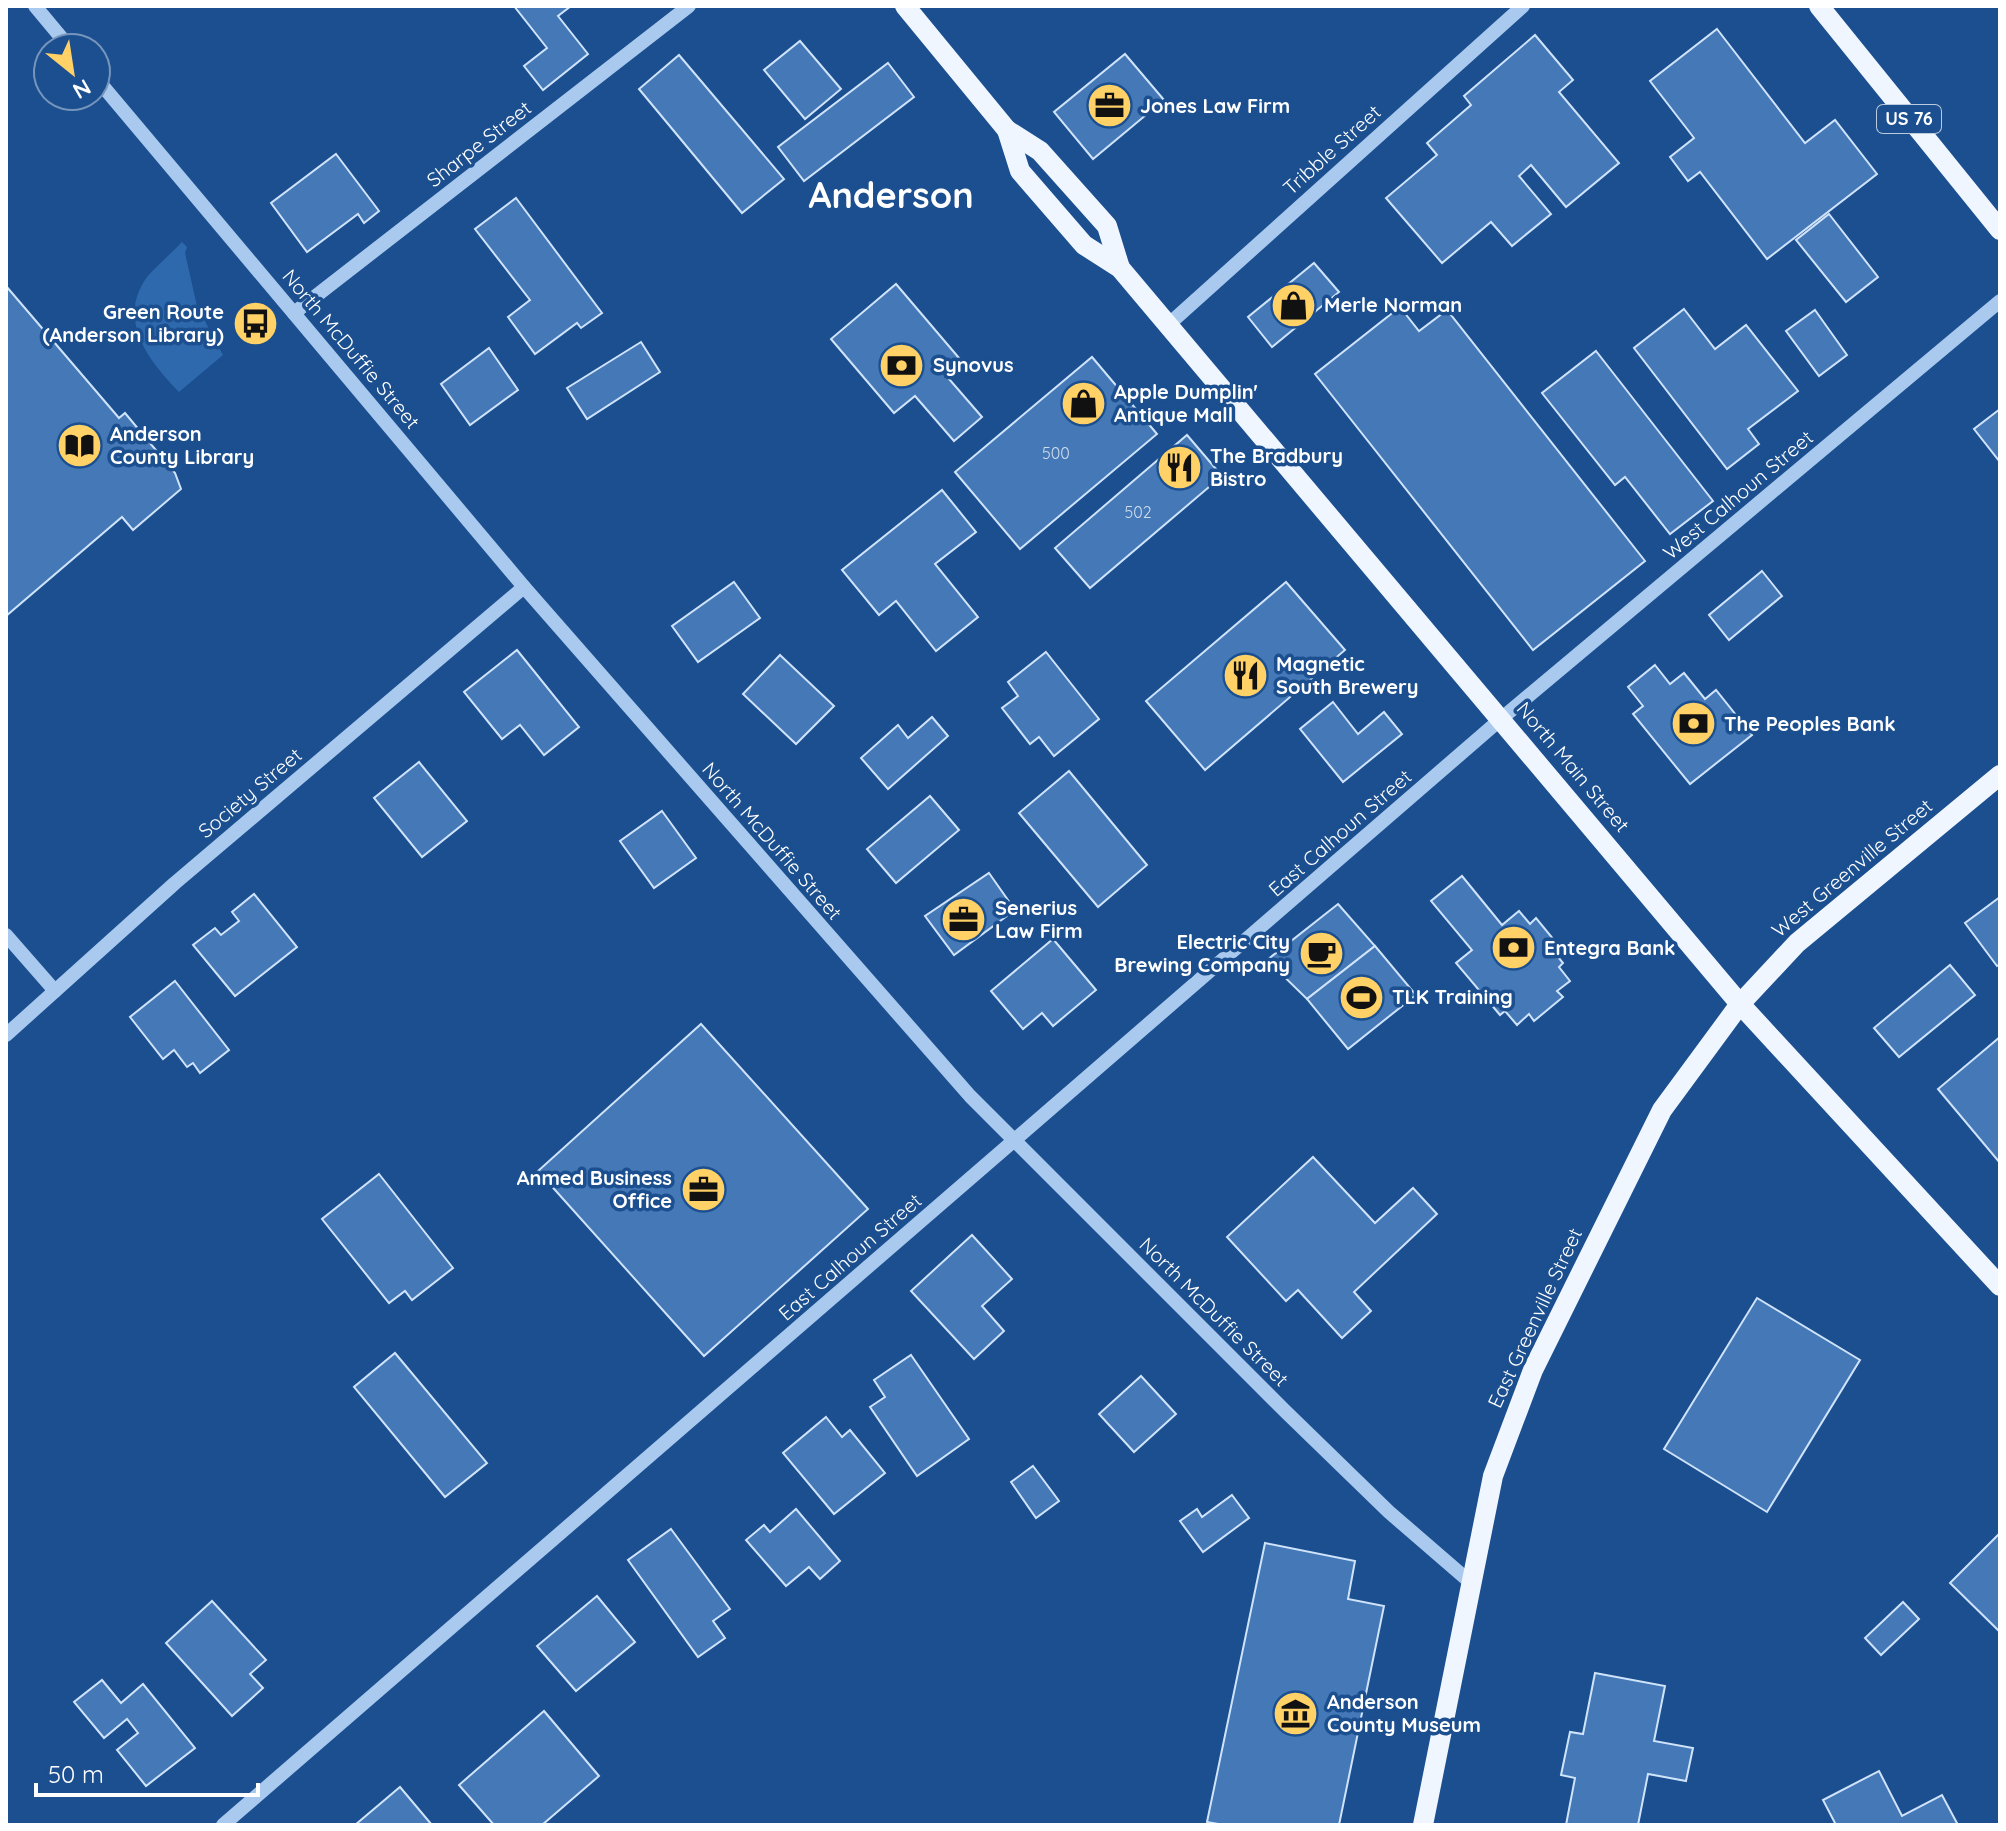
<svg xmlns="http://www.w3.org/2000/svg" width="2006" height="1831" viewBox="0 0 2006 1831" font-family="Quicksand,sans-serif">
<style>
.green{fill:#2e69ad}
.building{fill:#4478b7;stroke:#cfe3fa;stroke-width:2}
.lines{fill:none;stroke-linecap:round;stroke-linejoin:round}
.minor{stroke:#a9c9ee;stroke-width:14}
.major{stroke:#f0f6ff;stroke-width:20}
.labels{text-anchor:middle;stroke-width:7;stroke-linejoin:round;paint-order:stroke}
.number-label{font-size:16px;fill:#d0dded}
.shield{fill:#1b4f8f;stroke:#bbcadd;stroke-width:2}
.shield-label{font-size:18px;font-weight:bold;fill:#fff}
.poi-label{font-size:20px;font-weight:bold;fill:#fff;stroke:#1b4f8f;text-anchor:start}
.street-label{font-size:20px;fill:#fff;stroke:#1b4f8f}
.town-label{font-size:36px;font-weight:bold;fill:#fff;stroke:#1b4f8f}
</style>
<rect width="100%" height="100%" fill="#1b4f8f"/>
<path class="green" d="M 182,242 L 187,247 L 185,253 L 197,306 L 223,355 L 179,392 C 149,361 116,320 147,277 C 157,265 171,254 182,242 Z"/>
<g class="building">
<path d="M 514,6 L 571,6 L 558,16 L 588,54 L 543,90 L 524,66 L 547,48 Z"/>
<path d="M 1717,29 L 1805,143 L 1835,120 L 1877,174 L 1767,259 L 1700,172 L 1688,181 L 1670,157 L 1694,138 L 1650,81 Z"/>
<path d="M 1535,35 L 1573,80 L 1559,92 L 1619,163 L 1566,207 L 1531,165 L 1519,176 L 1551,214 L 1512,246 L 1491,222 L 1442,263 L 1386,198 L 1437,155 L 1427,143 L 1471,105 L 1464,96 Z"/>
<path d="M 800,41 L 841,89 L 805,119 L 764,70 Z"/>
<path d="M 1125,54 L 1164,100 L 1093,159 L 1054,112 Z"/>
<path d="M 679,55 L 784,179 L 742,213 L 639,89 Z"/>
<path d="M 888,63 L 914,97 L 804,181 L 778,147 Z"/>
<path d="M 336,154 L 379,211 L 364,223 L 358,214 L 307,252 L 271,203 Z"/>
<path d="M 516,198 L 602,313 L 581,328 L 577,323 L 535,354 L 508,317 L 530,300 L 475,229 Z"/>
<path d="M 1829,214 L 1878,277 L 1846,302 L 1796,240 Z"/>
<path d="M 1314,263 L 1339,292 L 1272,347 L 1248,317 Z"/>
<path d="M 896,284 L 959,358 L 943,372 L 982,417 L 954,441 L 915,396 L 894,413 L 831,339 Z"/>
<path d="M 6,286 L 119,418 L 125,413 L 175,473 L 181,489 L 133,530 L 122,517 L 6,616 Z"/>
<path d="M 1400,307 L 1419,331 L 1447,310 L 1645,561 L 1533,650 L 1315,374 Z"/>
<path d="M 1684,309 L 1715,349 L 1746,325 L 1798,391 L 1748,429 L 1759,444 L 1727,469 L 1634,348 Z"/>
<path d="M 1815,310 L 1847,355 L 1819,376 L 1786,331 Z"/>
<path d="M 641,342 L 660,372 L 587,419 L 567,388 Z"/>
<path d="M 489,348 L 518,390 L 470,425 L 441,384 Z"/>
<path d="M 1596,351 L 1713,501 L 1670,534 L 1625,477 L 1615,485 L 1542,393 Z"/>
<path d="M 1092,357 L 1157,434 L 1020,549 L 955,472 Z"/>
<path d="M 2000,409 L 2000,462 L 1974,429 Z"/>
<path d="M 1187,435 L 1222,476 L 1090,588 L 1055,548 Z"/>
<path d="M 942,490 L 976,532 L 935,564 L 978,617 L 936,651 L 896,601 L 879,615 L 842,570 Z"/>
<path d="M 1762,571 L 1782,596 L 1729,640 L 1709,615 Z"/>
<path d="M 734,582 L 760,618 L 698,662 L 672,626 Z"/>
<path d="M 1286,582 L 1345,650 L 1205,770 L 1146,701 Z"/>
<path d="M 517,650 L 579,727 L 544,755 L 520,725 L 502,739 L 464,692 Z"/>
<path d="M 1046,652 L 1099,719 L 1054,756 L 1039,737 L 1030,744 L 1002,708 L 1018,696 L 1008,682 Z"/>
<path d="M 780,655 L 834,706 L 796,744 L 743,694 Z"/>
<path d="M 1655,665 L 1670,684 L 1684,673 L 1705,699 L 1716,690 L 1752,735 L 1690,784 L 1633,714 L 1643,706 L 1628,687 Z"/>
<path d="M 1333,702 L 1358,734 L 1384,712 L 1402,734 L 1343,782 L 1300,729 Z"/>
<path d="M 932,717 L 948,736 L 888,789 L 861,758 L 898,725 L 908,738 Z"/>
<path d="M 419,762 L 467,821 L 422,857 L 374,798 Z"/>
<path d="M 1069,771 L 1147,865 L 1098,907 L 1019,813 Z"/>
<path d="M 930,796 L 959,830 L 896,883 L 867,849 Z"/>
<path d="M 662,811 L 696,858 L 654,888 L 620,841 Z"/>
<path d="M 989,873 L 1015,910 L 954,955 L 925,916 Z"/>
<path d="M 1462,876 L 1502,925 L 1519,911 L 1530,924 L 1536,918 L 1559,946 L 1553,951 L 1563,963 L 1559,967 L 1570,981 L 1557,991 L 1563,997 L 1534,1021 L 1529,1014 L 1517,1025 L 1505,1011 L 1500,1015 L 1456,963 L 1472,950 L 1431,901 Z"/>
<path d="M 254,894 L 297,947 L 235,996 L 193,945 L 215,928 L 221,935 L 239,921 L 232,912 Z"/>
<path d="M 2000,897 L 2000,964 L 1997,966 L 1965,923 Z"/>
<path d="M 1338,904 L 1375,946 L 1307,999 L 1267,960 Z"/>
<path d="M 1053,939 L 1096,990 L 1053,1026 L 1042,1013 L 1023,1029 L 991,991 Z"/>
<path d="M 1375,946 L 1416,995 L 1348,1049 L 1307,999 Z"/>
<path d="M 1950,965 L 1975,995 L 1899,1057 L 1874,1028 Z"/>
<path d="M 175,981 L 229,1050 L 200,1073 L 193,1063 L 187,1067 L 174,1050 L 163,1059 L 130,1017 Z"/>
<path d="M 701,1024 L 868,1209 L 704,1356 L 538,1171 Z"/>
<path d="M 2000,1037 L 2000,1163 L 1938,1089 Z"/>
<path d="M 1313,1157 L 1375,1223 L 1413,1188 L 1437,1214 L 1354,1292 L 1371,1311 L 1342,1338 L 1298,1290 L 1286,1301 L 1227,1237 Z"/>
<path d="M 379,1174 L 453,1268 L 412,1300 L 405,1291 L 389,1303 L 322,1219 Z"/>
<path d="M 972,1235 L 1012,1279 L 982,1306 L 1004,1331 L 974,1359 L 911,1291 Z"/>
<path d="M 1757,1298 L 1860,1360 L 1767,1512 L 1664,1449 Z"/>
<path d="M 395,1353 L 487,1463 L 445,1497 L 354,1387 Z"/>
<path d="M 911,1355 L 969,1439 L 917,1476 L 870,1407 L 885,1397 L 874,1380 Z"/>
<path d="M 1141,1376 L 1176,1414 L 1134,1452 L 1099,1414 Z"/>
<path d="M 826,1417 L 842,1437 L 850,1430 L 885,1473 L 834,1514 L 783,1453 Z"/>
<path d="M 1033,1466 L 1059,1501 L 1036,1518 L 1011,1482 Z"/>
<path d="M 1232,1495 L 1249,1518 L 1203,1552 L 1180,1521 L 1197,1509 L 1202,1517 Z"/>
<path d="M 796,1509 L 840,1561 L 820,1579 L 809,1567 L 786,1586 L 746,1540 L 764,1525 L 770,1532 Z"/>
<path d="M 671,1529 L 730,1609 L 713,1621 L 725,1638 L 698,1657 L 628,1560 Z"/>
<path d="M 2000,1533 L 2000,1632 L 1950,1583 Z"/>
<path d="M 1265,1543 L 1355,1561 L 1348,1599 L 1384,1606 L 1339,1825 L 1224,1825 L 1207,1822 Z"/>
<path d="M 597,1596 L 635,1642 L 576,1691 L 537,1646 Z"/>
<path d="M 212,1601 L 266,1660 L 250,1674 L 263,1688 L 232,1716 L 166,1643 Z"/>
<path d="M 1903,1602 L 1919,1619 L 1881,1655 L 1865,1638 Z"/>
<path d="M 1595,1673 L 1665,1686 L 1654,1741 L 1693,1748 L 1686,1781 L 1648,1774 L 1638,1825 L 1566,1825 L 1575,1778 L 1561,1775 L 1570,1732 L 1583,1734 Z"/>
<path d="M 102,1680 L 121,1703 L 143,1684 L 195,1748 L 146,1786 L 117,1750 L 138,1733 L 127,1719 L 104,1738 L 74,1702 Z"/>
<path d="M 544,1711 L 599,1776 L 542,1825 L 494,1825 L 459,1785 Z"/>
<path d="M 1879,1771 L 1902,1816 L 1942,1795 L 1958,1825 L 1836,1825 L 1823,1800 Z"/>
<path d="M 400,1787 L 432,1825 L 355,1825 Z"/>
</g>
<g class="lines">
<g class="minor">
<path d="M 35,6 L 70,48"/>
<path d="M 96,78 L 524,587 L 970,1096 L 1285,1411 L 1389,1512 L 1470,1582"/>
<path d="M 294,313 L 689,6"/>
<path d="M 1168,325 L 1523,6"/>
<path d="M 6,935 L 55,991"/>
<path d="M 6,1035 L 175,883 L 524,587"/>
<path d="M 223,1825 L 1502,718 L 2000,301"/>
</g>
<g class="major">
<path d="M 905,6 L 1007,130 L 1040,151 L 1107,226 L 1120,268"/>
<path d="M 1819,6 L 2000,230"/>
<path d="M 1007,130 L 1020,171 L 1084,245 L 1120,268 L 1740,1004 L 2000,1286"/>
<path d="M 1423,1825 L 1493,1476 L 1533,1370 L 1662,1110 L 1740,1004 L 1797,943 L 2000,775"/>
</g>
</g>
<defs>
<symbol id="office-disc" viewBox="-11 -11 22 22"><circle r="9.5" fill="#ffd166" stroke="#1b4f8f"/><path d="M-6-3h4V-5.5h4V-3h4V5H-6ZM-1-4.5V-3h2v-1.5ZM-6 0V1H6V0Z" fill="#111"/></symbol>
<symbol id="shop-disc" viewBox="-11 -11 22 22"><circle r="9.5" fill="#ffd166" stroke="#1b4f8f"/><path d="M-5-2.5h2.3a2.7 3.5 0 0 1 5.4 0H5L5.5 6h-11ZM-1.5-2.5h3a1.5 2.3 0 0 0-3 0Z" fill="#111"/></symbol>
<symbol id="bus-disc" viewBox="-11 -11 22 22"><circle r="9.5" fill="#ffd166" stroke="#1b4f8f"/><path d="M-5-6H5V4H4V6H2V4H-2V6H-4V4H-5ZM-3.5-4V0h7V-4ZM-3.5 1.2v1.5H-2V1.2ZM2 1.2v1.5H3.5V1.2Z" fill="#111"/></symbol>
<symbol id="bank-disc" viewBox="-11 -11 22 22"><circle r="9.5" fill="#ffd166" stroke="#1b4f8f"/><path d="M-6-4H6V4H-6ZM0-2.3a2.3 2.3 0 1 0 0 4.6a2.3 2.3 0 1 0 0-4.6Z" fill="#111"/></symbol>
<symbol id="library-disc" viewBox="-11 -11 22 22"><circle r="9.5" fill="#ffd166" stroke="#1b4f8f"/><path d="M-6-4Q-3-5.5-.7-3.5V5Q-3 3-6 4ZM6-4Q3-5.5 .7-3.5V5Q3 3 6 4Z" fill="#111"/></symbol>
<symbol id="restaurant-disc" viewBox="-11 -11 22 22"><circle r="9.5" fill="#ffd166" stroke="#1b4f8f"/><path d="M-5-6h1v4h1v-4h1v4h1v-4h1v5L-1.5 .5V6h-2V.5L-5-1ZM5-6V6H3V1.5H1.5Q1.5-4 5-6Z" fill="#111"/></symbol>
<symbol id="cafe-disc" viewBox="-11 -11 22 22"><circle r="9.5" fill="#ffd166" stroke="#1b4f8f"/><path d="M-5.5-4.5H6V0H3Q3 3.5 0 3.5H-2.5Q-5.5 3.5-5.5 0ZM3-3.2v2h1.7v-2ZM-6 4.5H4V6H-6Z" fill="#111"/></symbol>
<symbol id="stadium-disc" viewBox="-11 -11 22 22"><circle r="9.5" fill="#ffd166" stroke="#1b4f8f"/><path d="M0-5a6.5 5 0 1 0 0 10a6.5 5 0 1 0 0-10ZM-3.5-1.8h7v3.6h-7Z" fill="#111"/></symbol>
<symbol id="museum-disc" viewBox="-11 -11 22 22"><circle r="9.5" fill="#ffd166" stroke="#1b4f8f"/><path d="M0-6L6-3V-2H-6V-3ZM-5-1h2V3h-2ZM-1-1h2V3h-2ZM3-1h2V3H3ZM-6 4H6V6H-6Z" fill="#111"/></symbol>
</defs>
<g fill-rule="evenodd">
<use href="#office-disc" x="1084" y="80" width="51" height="51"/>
<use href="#shop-disc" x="1268" y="280" width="51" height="51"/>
<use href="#bus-disc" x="230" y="298" width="51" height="51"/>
<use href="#bank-disc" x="876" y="340" width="51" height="51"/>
<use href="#shop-disc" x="1058" y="378" width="51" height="51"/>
<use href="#library-disc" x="54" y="420" width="51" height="51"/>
<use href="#restaurant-disc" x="1154" y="442" width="51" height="51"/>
<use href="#restaurant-disc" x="1220" y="650" width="51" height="51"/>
<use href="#bank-disc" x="1668" y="698" width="51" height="51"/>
<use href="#office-disc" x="938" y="894" width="51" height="51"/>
<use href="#bank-disc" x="1488" y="922" width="51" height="51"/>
<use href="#cafe-disc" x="1296" y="928" width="51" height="51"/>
<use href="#stadium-disc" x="1336" y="972" width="51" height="51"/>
<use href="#office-disc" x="678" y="1164" width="51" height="51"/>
<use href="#museum-disc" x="1270" y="1688" width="51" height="51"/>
</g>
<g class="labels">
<g class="number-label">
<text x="1056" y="459">500</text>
<text x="1138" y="518">502</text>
</g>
<rect class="shield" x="1877" y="105" width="64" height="28" rx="6"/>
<g class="shield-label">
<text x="1909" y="125">US 76</text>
</g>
<g class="poi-label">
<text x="1140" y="113">Jones Law Firm</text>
<text x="1324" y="312">Merle Norman</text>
<text x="224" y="319" text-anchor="end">Green Route<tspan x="224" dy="23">(Anderson Library)</tspan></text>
<text x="933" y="372">Synovus</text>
<text x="1114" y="399">Apple Dumplin'<tspan x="1114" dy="23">Antique Mall</tspan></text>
<text x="110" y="441">Anderson<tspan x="110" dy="23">County Library</tspan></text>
<text x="1210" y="463">The Bradbury<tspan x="1210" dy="23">Bistro</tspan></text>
<text x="1276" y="671">Magnetic<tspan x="1276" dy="23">South Brewery</tspan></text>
<text x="1724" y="731">The Peoples Bank</text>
<text x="995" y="915">Senerius<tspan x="995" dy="23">Law Firm</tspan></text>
<text x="1290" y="949" text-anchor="end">Electric City<tspan x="1290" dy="23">Brewing Company</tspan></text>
<text x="1544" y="955">Entegra Bank</text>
<text x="1392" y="1004">TLK Training</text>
<text x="672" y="1185" text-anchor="end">Anmed Business<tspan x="672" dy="23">Office</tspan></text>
<text x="1327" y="1709">Anderson<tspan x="1327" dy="23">County Museum</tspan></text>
</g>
<g class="street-label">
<text transform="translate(479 144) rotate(-38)" y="7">Sharpe Street</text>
<text transform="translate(1332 150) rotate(-42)" y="7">Tribble Street</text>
<text transform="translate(351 349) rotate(50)" y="7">North McDuffie Street</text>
<text transform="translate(1738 495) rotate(-40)" y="7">West Calhoun Street</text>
<text transform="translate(1573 767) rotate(50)" y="7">North Main Street</text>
<text transform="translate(250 793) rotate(-40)" y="7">Society Street</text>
<text transform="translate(1340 833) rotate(-41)" y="7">East Calhoun Street</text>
<text transform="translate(772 841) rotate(49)" y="7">North McDuffie Street</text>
<text transform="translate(1852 868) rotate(-40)" y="7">West Greenville Street</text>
<text transform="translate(850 1257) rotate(-41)" y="7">East Calhoun Street</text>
<text transform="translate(1214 1312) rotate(45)" y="7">North McDuffie Street</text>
<text transform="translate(1535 1318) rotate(-65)" y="7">East Greenville Street</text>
</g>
<g class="town-label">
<text x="891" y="208">Anderson</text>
</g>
</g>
<rect width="2006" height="1831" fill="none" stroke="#ffffff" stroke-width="16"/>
<g transform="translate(72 72) rotate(150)"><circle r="38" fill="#1b4f8f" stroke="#7695bc" stroke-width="2"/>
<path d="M0-6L14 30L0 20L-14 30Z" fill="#ffd166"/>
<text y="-12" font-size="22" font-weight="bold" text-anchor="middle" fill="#ffffff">N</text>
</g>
<path d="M36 1783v12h222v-12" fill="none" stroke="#ffffff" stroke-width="4"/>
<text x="48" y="1783" font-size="24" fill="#ffffff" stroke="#1b4f8f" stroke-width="6" paint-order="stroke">50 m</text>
</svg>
